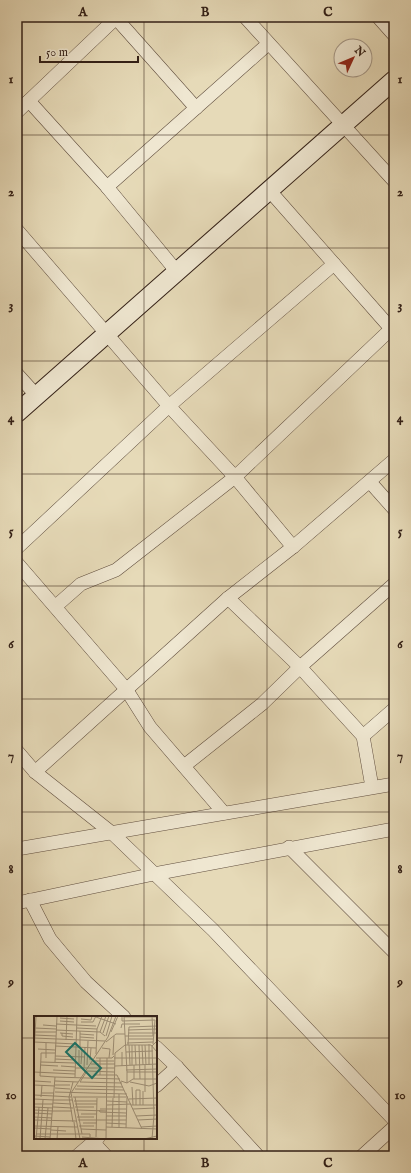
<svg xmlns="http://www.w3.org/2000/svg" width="411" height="1173" viewBox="0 0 411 1173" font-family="'IM FELL English',serif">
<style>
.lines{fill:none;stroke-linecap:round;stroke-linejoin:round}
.street-casing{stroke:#604e3f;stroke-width:14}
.secondary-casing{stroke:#332017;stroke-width:20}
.street{stroke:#efe7d1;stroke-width:13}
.secondary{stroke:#efe7d1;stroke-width:18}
.grid{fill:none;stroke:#332017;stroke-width:1;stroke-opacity:0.55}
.inset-road{fill:none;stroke:#9e9078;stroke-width:1}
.view{fill:#0f766e;fill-opacity:0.15;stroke:#0f766e;stroke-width:2}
.inset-edge{fill:none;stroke:#332017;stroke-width:2}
.neatline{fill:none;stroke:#332017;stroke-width:1.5}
.grid-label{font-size:13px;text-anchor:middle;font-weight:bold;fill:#332017}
</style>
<rect width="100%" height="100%" fill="#e6dab8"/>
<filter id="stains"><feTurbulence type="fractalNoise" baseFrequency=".005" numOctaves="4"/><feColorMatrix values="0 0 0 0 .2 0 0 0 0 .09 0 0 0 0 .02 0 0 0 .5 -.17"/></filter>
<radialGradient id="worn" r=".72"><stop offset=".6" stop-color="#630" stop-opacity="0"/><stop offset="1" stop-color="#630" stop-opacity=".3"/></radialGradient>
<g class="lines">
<defs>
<g id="street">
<path d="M 115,17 L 196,108"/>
<path d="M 245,17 L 394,181"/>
<path d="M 378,17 L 394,35"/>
<path d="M 29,101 L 107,187 L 178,273"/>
<path d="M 17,112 L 116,18"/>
<path d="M 107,187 L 268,44"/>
<path d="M 269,190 L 394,332"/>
<path d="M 17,230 L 169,406 L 235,477 L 293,547"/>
<path d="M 17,374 L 36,395"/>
<path d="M 370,482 L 394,509"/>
<path d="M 17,548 L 169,406 L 334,264"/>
<path d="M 17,563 L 126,689 L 150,727 L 224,813"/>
<path d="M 228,598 L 300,667 L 363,736 L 372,787"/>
<path d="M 56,606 L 81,584 L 116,570 L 235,477 L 391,329"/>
<path d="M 363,736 L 394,709"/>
<path d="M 17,751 L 35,772 L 112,833 L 213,930 L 394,1120"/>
<path d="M 184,766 L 262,704 L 300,667 L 394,584"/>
<path d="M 35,772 L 228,598 L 293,547 L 394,460"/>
<path d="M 289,847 L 394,952"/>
<path d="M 17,849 L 394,784"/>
<path d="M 30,900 L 50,939 L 86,982 L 124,1017"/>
<path d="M 17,903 L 154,874 L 394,829"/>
<path d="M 156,1047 L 177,1067 L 258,1156"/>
<path d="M 156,1086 L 177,1067"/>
<path d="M 93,1142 L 106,1156"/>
<path d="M 77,1156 L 98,1138"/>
<path d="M 362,1156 L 394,1127"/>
</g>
<path id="secondary" d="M 17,413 L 394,80"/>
</defs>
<use href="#street" class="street-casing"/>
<use href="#secondary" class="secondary-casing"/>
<use href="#street" class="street"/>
<use href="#secondary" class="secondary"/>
</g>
<path class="grid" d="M 144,17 L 144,1017M 267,17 L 267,1156M 17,135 L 394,135M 17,248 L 394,248M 17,361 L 394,361M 17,474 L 394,474M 17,586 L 394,586M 17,699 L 394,699M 17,812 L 394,812M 17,925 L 394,925M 17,1038 L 35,1038M 156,1038 L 394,1038M 144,1138 L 144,1156"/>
<g transform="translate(34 1016)">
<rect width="123" height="123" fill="#e6dab8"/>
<path class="inset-road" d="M 59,0 L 82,8M 90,0 L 93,56M 88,1 L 88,5 L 121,4 L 119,28M 90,1 L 123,1M 26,2 L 40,3M 47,3 L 57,4 L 58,0M 26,5 L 40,6M 47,6 L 59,6 L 62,0M 22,8 L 62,10M 9,9 L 22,10M 1,12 L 22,13M 43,12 L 63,13M 87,12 L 88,8 L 106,8M 22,14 L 66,16 L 71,20M 94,14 L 123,13M 0,16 L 22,16M 66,16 L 72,0M 77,16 L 84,0M 26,17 L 39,18M 28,17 L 28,20 L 39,21M 69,17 L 75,0M 94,17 L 123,17M 46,18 L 60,19M 0,19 L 22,20M 72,20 L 78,0M 91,20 L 119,20 L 118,0M 46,21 L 60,22M 0,22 L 71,25M 94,23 L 119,23M 32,24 L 33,0M 0,26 L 42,28M 72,26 L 82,18 L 91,18M 93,27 L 119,26M 115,28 L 115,49M 94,29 L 95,11 L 123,10M 95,29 L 96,49M 98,29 L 98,49M 101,29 L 102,49M 105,29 L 106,63M 108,29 L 109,49M 111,29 L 112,49M 21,30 L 62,32M 46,31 L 46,15M 68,32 L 76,33 L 75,42M 4,33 L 21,34M 88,36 L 88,50M 92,36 L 119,35M 0,37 L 2,0M 62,38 L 63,13 L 68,0M 79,39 L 80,20M 21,40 L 51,41M 12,42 L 12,27M 62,42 L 78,42 L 80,40M 80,42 L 123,42M 21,43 L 42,44M 56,44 L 57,32M 59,45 L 80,45M 7,46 L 41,47M 21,46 L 23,0M 45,48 L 45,34M 47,48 L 48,34M 57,48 L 81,48M 6,49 L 24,50M 53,49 L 54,25M 100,49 L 100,63M 111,49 L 111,76M 27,50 L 41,51M 81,50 L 123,48M 41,52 L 81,52M 50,52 L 51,31M 19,54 L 41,55M 92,54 L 123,53M 53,55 L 80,56M 0,56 L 41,58M 60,59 L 83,59 L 108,113M 66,59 L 66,42M 21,61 L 86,63M 41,61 L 43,0M 1,65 L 17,66M 21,65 L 44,66M 87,65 L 93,67 L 99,63 L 123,63M 39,66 L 35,81 L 39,106M 46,66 L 53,55M 46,66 L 88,67M 96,66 L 115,70 L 123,67M 93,67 L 93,56 L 123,56M 0,69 L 21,70M 21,69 L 36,69M 43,70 L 89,71M 98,71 L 99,89M 21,72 L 36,73M 41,73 L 90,74M 106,74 L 106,89M 109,75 L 109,89M 21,76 L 93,78M 7,77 L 20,77M 0,79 L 20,80M 20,80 L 37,81M 7,81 L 8,69M 39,81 L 94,81M 41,81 L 48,118M 80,82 L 81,37 L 91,29 L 117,29 L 123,36M 0,83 L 20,84M 95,83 L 123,82M 20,84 L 38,84M 40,85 L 63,85M 73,85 L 93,86M 19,87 L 37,88M 0,88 L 19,88M 41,88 L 63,88M 73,89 L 97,88M 97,89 L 123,89M 102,89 L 102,74 L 106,74M 0,91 L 19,92M 19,91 L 39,92M 41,91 L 60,91M 66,93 L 92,93M 99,93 L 121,92M 0,94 L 19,95M 42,94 L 73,95M 65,94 L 66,96 L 92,97M 19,95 L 38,95M 0,97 L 18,98M 47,98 L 63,98M 120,99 L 118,30 L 123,25M 72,100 L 92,100M 102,100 L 123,99 L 123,92M 0,101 L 18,102M 43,101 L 60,101M 0,104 L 42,105M 44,104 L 72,104M 72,104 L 92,104M 104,104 L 123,103M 40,106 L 42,123M 49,107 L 63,107M 72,107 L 92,108M 0,110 L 43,111M 45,110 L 60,110M 72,111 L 123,113M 78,111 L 79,82M 85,111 L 85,78M 107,111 L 123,110M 0,112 L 17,113M 92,112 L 93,82M 47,113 L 72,114M 17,114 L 32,115M 2,118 L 56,118 L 56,121M 0,120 L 16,121M 48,121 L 72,123 L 73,42M 62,121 L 63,82M 2,123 L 5,91M 6,123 L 9,84M 11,123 L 14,92M 16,123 L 21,61 L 6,60 L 7,41 L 7,37 L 21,37M 23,123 L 24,111M 46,123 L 37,77 L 74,21 L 82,0M 110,123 L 123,120M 118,123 L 120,99"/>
<path class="view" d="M 41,27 L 67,52 L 58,62 L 32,36 Z"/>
<rect width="123" height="123" class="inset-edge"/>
</g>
<rect width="411" height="1173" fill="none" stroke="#e6dab8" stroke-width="44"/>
<g transform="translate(353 58) rotate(46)"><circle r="19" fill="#efe7d1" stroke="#a49787"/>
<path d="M0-3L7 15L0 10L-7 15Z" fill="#8f2418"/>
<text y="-6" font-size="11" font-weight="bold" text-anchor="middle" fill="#332017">N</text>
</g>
<path d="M40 56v6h98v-6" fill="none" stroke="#332017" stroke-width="2"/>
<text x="46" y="56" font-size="12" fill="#332017" stroke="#efe7d1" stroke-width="3" paint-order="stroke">50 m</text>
<rect x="22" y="22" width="367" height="1129" class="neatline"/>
<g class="grid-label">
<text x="83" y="16">A</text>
<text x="205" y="16">B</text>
<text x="328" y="16">C</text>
<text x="11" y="83">1</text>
<text x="400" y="83">1</text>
<text x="11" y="196">2</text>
<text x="400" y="196">2</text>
<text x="11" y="309">3</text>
<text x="400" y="309">3</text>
<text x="11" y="422">4</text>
<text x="400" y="422">4</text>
<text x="11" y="535">5</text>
<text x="400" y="535">5</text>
<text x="11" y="648">6</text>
<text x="400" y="648">6</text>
<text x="11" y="760">7</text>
<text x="400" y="760">7</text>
<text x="11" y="873">8</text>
<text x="400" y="873">8</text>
<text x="11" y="986">9</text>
<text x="400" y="986">9</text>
<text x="11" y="1099">10</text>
<text x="400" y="1099">10</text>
<text x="83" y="1167">A</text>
<text x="205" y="1167">B</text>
<text x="328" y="1167">C</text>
</g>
<rect width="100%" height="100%" filter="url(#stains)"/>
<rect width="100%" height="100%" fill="url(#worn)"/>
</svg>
